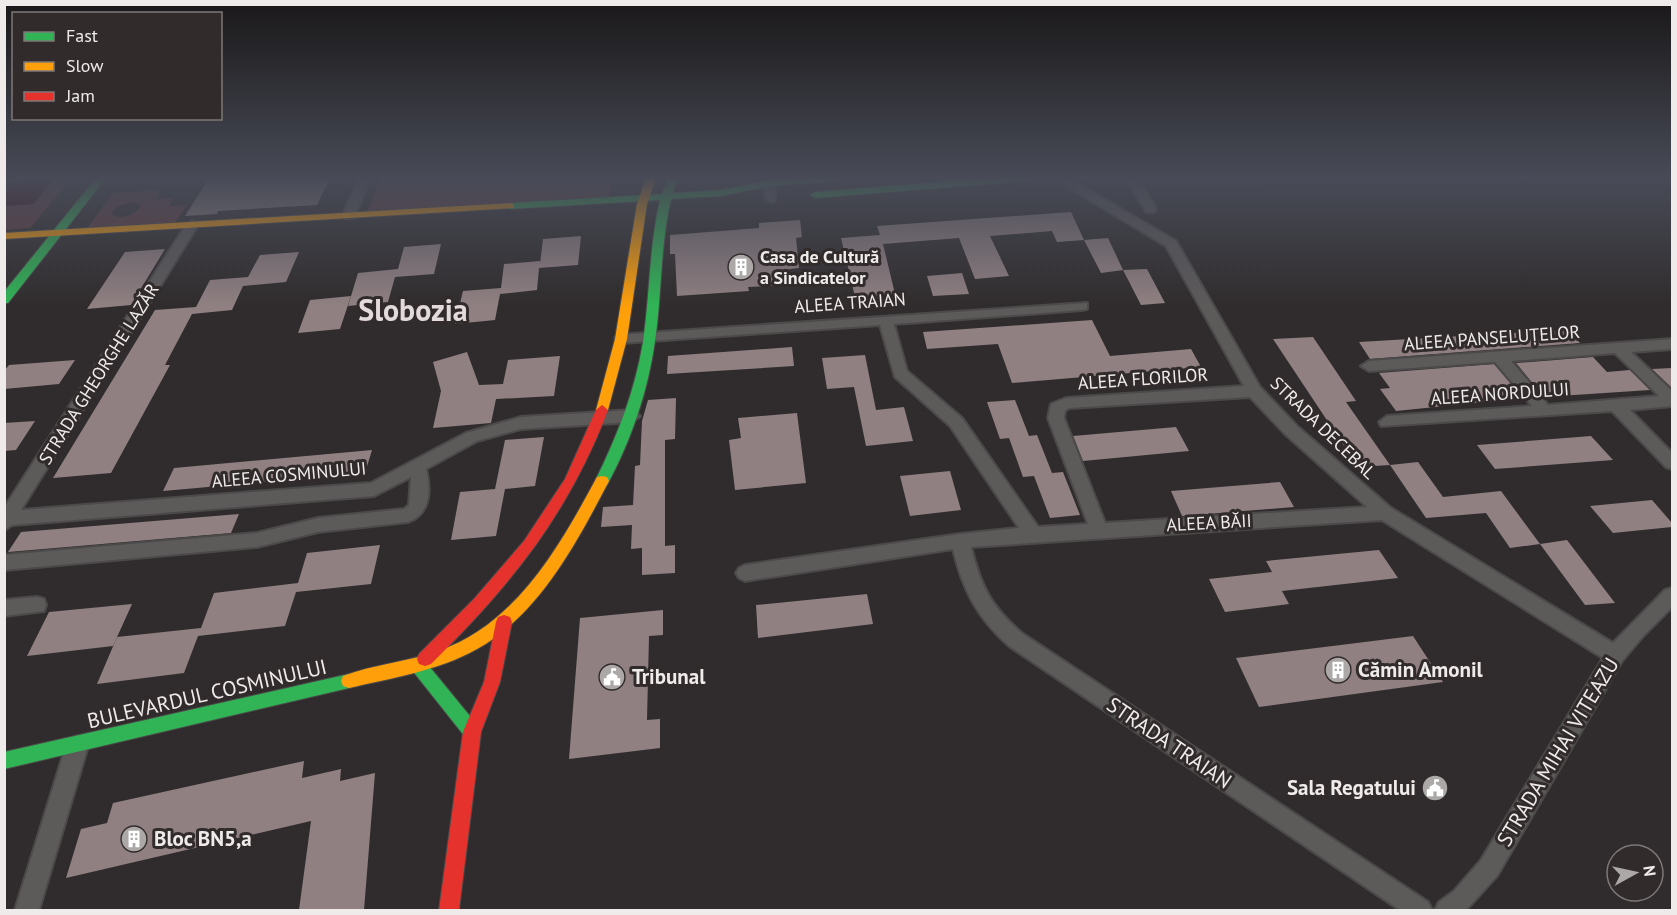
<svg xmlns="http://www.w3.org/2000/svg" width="1677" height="915" viewBox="0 0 1677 915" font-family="'PT Sans',sans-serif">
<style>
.green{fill:#633c42;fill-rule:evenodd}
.water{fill:#3a0714}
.building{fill:#908082}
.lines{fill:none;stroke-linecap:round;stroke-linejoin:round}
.street-casing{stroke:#4b4949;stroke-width:4}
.fast-casing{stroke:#4b4949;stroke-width:2}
.slow-casing{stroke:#4b4949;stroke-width:2}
.jam-casing{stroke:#4b4949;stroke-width:2}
.street{fill:#5d5a5a;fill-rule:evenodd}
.fast{fill:#30b455;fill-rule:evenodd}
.slow{fill:#ff9f0a;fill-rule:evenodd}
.jam{fill:#e5322d;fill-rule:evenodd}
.labels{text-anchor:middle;stroke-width:6;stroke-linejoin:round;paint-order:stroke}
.poi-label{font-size:18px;font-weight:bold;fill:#efebeb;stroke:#312b2c;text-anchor:start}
.street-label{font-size:18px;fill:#efebeb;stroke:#312b2c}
.near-poi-label{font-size:21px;font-weight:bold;fill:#efebeb;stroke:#312b2c;text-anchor:start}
.near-street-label{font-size:21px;fill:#efebeb;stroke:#312b2c}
.town-label{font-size:30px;font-weight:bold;fill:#e2dadb;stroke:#312b2c}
</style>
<rect width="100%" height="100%" fill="#302c2d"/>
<g class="green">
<path d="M 5,178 L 72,178 L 30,228 L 5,230 L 5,206 L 33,204 L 54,179 L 5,182 Z"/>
<path d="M 381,178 L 612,178 L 609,199 L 366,214 Z"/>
<path d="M 161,190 L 156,199 L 174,198 L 169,206 L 187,205 L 173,226 L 85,231 L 113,193 ZM 134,202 L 141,206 C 135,216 121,220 111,214 L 116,207 Z"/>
</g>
<path class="water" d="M 54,179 L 33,204 L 5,206 L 5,182 Z"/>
<g class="building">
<path d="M 209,178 L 330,178 L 317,205 L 218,211 L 217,214 L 185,216 Z"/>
<path d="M 1071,212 L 1084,240 L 1057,242 L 1052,231 L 990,236 L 1009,276 L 975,279 L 959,238 L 883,244 L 896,298 L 856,301 L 841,238 L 880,235 L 877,226 Z"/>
<path d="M 800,220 L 802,237 L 796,238 L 799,268 L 783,270 L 785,285 L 748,287 L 749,291 L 677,296 L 675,254 L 670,254 L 670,235 L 759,228 L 759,223 Z"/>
<path d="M 581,236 L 578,265 L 539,268 L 537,290 L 500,294 L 501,289 L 495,320 L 455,324 L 463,291 L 501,288 L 504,264 L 540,261 L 540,264 L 543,239 Z"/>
<path d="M 1108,238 L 1123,270 L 1101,273 L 1084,240 Z"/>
<path d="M 441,244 L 434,274 L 395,277 L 388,302 L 348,306 L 358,273 L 398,269 L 404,247 Z"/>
<path d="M 165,249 L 131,305 L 87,309 L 125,252 Z"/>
<path d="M 299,252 L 286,282 L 243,286 L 232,310 L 192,314 L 165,365 L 170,365 L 111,473 L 53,478 L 155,310 L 196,307 L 210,280 L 248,277 L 260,255 Z"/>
<path d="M 1147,269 L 1165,303 L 1141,305 L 1123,270 Z"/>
<path d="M 962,273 L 969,294 L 933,296 L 927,276 Z"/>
<path d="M 351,296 L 340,329 L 298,333 L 310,300 Z"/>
<path d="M 1092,320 L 1110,356 L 1191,349 L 1201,367 L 1012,383 L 998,344 L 927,349 L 923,332 Z"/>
<path d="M 1567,330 L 1580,343 L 1370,359 L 1359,342 Z"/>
<path d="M 1313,337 L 1356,401 L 1346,402 L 1390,465 L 1358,467 L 1273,339 Z"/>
<path d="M 792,347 L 794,366 L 667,374 L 668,356 Z"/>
<path d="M 467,352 L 479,385 L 503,384 L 508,360 L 560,356 L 554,396 L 496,399 L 491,423 L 433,428 L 441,391 L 433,362 Z"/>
<path d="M 865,355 L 876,410 L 904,407 L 913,441 L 866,446 L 854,387 L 827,389 L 822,358 Z"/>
<path d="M 1593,357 L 1607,372 L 1630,370 L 1650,390 L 1544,397 L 1516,363 Z"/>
<path d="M 75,360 L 59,384 L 4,389 L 4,371 L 9,365 Z"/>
<path d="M 1494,364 L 1523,398 L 1396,411 L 1380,389 L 1390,388 L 1379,373 Z"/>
<path d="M 1672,368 L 1672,388 L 1652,369 Z"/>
<path d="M 676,398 L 675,439 L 665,440 L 665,546 L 675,545 L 675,573 L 642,575 L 642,548 L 631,549 L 632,525 L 601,527 L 603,507 L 633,505 L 635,466 L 640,465 L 642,421 L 648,400 Z"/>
<path d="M 1015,400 L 1029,436 L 1037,435 L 1052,473 L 1063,472 L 1080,515 L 1050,518 L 1034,476 L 1023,477 L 1009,438 L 1000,439 L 987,402 Z"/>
<path d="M 797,413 L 806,483 L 735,490 L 729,440 L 741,438 L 738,418 Z"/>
<path d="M 35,421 L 16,450 L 4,451 L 4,423 Z"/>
<path d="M 1176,427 L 1189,451 L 1083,461 L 1073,436 Z"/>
<path d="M 1591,436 L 1613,460 L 1495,469 L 1477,445 Z"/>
<path d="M 544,437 L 535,486 L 505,489 L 496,536 L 451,540 L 460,492 L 495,489 L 505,440 Z"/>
<path d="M 372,450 L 365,473 L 163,491 L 174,468 Z"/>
<path d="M 1418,462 L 1443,497 L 1501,491 L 1540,544 L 1510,548 L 1486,513 L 1426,518 L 1390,465 Z"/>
<path d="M 950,471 L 961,510 L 910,516 L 900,476 Z"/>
<path d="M 1280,482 L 1294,507 L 1182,516 L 1171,491 Z"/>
<path d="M 1652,500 L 1672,523 L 1672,527 L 1613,533 L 1590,506 Z"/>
<path d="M 239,514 L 231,533 L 8,552 L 21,532 Z"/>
<path d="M 1567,540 L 1615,603 L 1585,605 L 1540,544 Z"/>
<path d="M 380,545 L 371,584 L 296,592 L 285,626 L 198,636 L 184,673 L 97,684 L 117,637 L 201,628 L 214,593 L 298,583 L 307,553 Z"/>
<path d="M 1379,550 L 1398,578 L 1282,591 L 1289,604 L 1225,612 L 1209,579 L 1272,572 L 1266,561 Z"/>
<path d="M 867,594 L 873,624 L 758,638 L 756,605 Z"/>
<path d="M 132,604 L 113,646 L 27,656 L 49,612 Z"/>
<path d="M 663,610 L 663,635 L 649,636 L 647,720 L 660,719 L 660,748 L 569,759 L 580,618 Z"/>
<path d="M 1413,636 L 1443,682 L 1259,707 L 1236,658 Z"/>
<path d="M 304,761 L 302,778 L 341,769 L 340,781 L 375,773 L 364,910 L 299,910 L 311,821 L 66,878 L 81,829 L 107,823 L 113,803 Z"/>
</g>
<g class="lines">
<defs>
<g id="street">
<path d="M 359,178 L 371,178 L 355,215 L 353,218 L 345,218 L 343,215 Z"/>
<path d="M 763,178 L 775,178 L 775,201 L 771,202 L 765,198 Z"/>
<path d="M 1053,178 L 1068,178 L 1176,241 L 1260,387 L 1297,426 L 1391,508 L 1613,643 L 1665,590 L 1672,588 L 1672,607 L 1644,635 L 1622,661 L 1497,876 L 1466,910 L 1435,910 L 1439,902 L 1454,891 L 1481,860 L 1603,658 L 1382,520 L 971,547 C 981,587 991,607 1023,634 L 1428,902 L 1432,910 L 1400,910 L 1009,646 C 977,618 963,590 953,549 L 745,581 L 739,578 L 736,573 L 739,568 L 745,565 L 960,534 L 1019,528 L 950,426 L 895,377 L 880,325 L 622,343 L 617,341 L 615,338 L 617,335 L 1087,303 L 1087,309 L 1082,310 L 894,324 L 907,371 L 962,418 L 1038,527 L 1088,524 L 1048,418 L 1051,404 L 1066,398 L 1244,386 L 1166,246 ZM 1250,397 L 1285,434 L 1367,507 L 1105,523 L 1064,418 L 1065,411 L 1069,408 Z"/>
<path d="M 1126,178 L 1138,178 L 1156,209 L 1154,212 L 1146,212 Z"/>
<path d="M 192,221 L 198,225 L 21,510 L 371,483 L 466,433 L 521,417 L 632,410 L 640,416 L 632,422 L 521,429 L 477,441 L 426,469 C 431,489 431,514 408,522 L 318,532 L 257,547 L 4,570 L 4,555 L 257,533 L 318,518 L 404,509 L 409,505 L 411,477 L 374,496 L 12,525 L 4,530 L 4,508 L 186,225 Z"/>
<path d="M 1672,339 L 1672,349 L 1631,352 L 1672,391 L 1672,406 L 1630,410 L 1672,453 L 1672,469 L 1666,467 L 1612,411 L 1381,426 L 1379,422 L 1387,416 L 1532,406 L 1495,362 L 1369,371 L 1361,366 L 1369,361 ZM 1615,353 L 1659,396 L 1548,405 L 1511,361 Z"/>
<path d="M 37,597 L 44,599 L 46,605 L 44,611 L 4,616 L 4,600 Z"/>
<path d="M 77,736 L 84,739 L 88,746 L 39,910 L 15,910 L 66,746 L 70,739 Z"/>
</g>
<g id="fast">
<path d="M 96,178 L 106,178 L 8,303 L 4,303 L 4,292 Z"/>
<path d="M 668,178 L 678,178 L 673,193 L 721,190 L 770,180 L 844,178 L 839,181 L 770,186 L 721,196 L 671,199 C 660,246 662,294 655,341 C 648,391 631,441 607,485 L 597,485 L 595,481 C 617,437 635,391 643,342 C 650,294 649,247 660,200 L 510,209 L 505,206 L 510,203 L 662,194 Z"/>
<path d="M 985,178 L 1032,178 L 1027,181 L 815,198 L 810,195 L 815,192 Z"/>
<path d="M 418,658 L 424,660 L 478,726 L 481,732 L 478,738 L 472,740 L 466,738 L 412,670 L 410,665 L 412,660 Z"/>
<path d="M 349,674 L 355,676 L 357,681 L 355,686 L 349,688 L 4,769 L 4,752 Z"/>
</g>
<g id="slow">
<path d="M 646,178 L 656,178 L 647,204 L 627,339 L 608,410 L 602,415 L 596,410 L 615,339 L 637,204 Z"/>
<path d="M 510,203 L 514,204 L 514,208 L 4,239 L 4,233 Z"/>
<path d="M 602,476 L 607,477 L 609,481 C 577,542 539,615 477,649 C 438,671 392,678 349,688 L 343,686 L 341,681 L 343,676 C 374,664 409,662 441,650 C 517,623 561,544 597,477 Z"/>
</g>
<g id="jam">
<path d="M 602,405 L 608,410 C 568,515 510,586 431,664 L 425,666 L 419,664 L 417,659 L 419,654 L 474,599 L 524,541 L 565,479 L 596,410 Z"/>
<path d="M 504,615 L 510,617 L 512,622 L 500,682 L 481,732 L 459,910 L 439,910 L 463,732 L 484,682 L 496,622 L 498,617 Z"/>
</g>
</defs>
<use href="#street" class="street-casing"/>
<use href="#fast" class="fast-casing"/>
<use href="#slow" class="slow-casing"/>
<use href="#jam" class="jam-casing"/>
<use href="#street" class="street"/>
<use href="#fast" class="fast"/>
<use href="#slow" class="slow"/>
<use href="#jam" class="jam"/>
</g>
<linearGradient id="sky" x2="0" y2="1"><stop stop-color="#1a1819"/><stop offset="0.58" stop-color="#484b57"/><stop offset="1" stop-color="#484b57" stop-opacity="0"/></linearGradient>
<rect width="1677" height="307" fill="url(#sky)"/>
<defs>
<symbol id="building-disc" viewBox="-11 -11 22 22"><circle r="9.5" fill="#aca8a8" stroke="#312b2c"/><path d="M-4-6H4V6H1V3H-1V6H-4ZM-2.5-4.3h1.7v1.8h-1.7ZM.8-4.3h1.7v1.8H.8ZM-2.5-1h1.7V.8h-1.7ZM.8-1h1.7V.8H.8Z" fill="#fff"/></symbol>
<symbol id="civic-disc" viewBox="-11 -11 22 22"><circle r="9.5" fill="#aca8a8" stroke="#312b2c"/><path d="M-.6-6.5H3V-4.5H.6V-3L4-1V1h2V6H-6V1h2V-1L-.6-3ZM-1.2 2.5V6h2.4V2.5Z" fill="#fff"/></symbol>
</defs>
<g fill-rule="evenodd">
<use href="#building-disc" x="726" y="252" width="30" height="30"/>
<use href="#building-disc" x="1323" y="655" width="30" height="30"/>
<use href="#civic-disc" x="597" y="662" width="30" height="30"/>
<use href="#civic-disc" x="1420" y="773" width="30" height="30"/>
<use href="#building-disc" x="119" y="824" width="30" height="30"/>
</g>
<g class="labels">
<g class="poi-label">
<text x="760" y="263">Casa de Cultură<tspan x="760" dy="21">a Sindicatelor</tspan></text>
</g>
<g class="street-label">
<text transform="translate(850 303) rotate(-4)" y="6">ALEEA TRAIAN</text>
<text transform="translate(1492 338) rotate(-4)" y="6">ALEEA PANSELUȚELOR</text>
<text transform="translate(99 374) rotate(-58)" y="6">STRADA GHEORGHE LAZĂR</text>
<text transform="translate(1143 379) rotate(-4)" y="6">ALEEA FLORILOR</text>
<text transform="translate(1500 394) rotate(-4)" y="6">ALEEA NORDULUI</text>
<text transform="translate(1323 428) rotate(44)" y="6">STRADA DECEBAL</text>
<text transform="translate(289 475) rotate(-5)" y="6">ALEEA COSMINULUI</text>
<text transform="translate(1209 523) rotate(-3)" y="6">ALEEA BĂII</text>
</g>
<g class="near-poi-label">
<text x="1358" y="677">Cămin Amonil</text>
<text x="632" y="684">Tribunal</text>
<text x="1416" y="795" text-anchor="end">Sala Regatului</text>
<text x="154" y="846">Bloc BN5,a</text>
</g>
<g class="near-street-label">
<text transform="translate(207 694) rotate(-13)" y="7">BULEVARDUL COSMINULUI</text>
<text transform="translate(1169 743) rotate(34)" y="7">STRADA TRAIAN</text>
<text transform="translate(1558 752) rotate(-59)" y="7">STRADA MIHAI VITEAZU</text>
</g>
<g class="town-label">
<text x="413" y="321">Slobozia</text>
</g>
</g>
<rect width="1677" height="915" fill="none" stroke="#efebeb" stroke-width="12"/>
<rect x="12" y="12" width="210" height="108" fill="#312b2c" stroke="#7d7878" stroke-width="1.5"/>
<rect x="24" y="32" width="30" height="9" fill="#30b455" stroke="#7d7878" stroke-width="1.5"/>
<text x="66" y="42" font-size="18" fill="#efebeb">Fast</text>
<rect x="24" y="62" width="30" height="9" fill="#ff9f0a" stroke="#7d7878" stroke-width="1.5"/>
<text x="66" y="72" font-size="18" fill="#efebeb">Slow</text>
<rect x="24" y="92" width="30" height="9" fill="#e5322d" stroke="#7d7878" stroke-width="1.5"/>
<text x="66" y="102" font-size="18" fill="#efebeb">Jam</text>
<g transform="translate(1635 873) rotate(82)"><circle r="28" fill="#312b2c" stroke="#7d7878" stroke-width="1.5"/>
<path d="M0-4.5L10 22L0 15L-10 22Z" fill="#aca8a8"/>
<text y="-9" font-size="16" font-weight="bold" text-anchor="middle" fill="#efebeb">N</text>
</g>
</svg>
